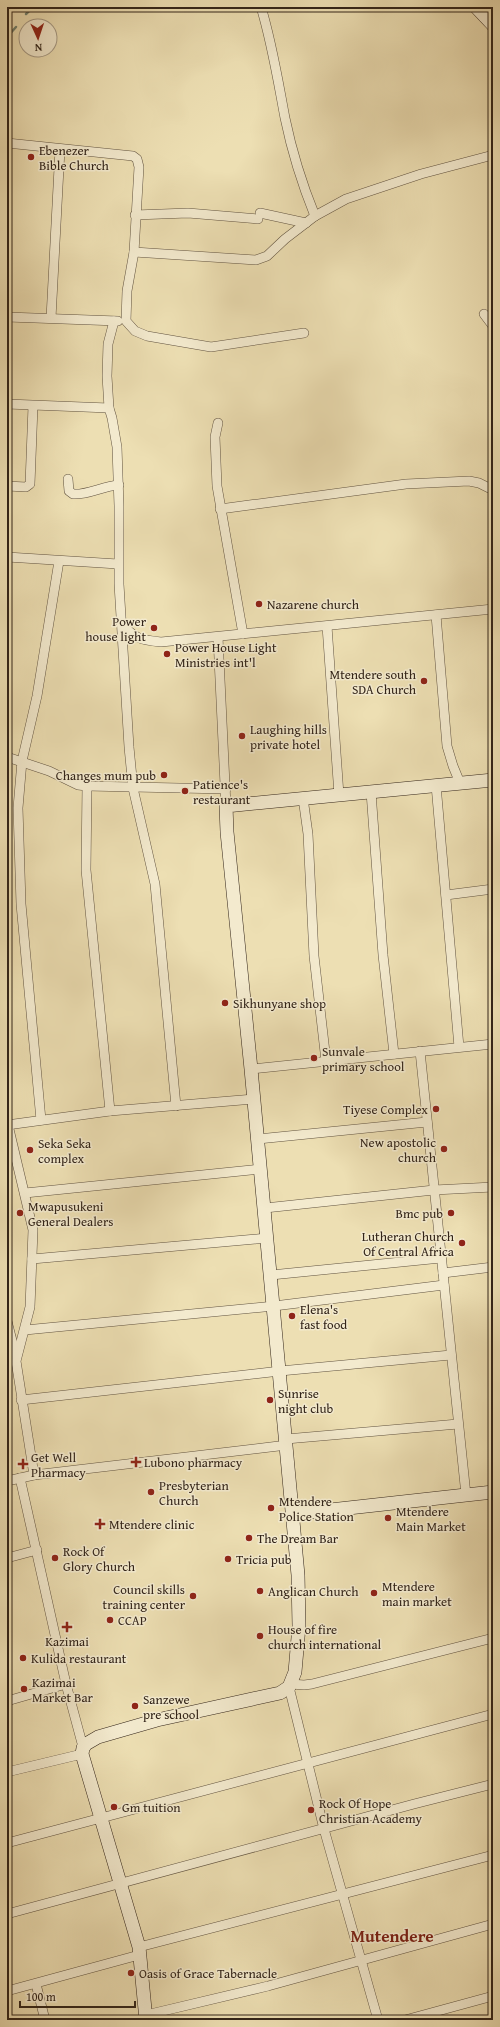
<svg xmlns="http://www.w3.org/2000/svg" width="500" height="2027" viewBox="0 0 500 2027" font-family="'Gentium Book Plus',serif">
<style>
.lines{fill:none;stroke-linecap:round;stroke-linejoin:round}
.stream{stroke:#70806e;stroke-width:2.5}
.street-casing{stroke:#615340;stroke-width:10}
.secondary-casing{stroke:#322419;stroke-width:14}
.street{stroke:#f3eace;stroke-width:9}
.secondary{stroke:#f3eace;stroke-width:13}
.poi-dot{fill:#8f2418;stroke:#f3eace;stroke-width:1.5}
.labels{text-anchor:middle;stroke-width:3;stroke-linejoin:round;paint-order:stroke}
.poi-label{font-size:13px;fill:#322419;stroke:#f3eace;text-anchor:start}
.district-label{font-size:17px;font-weight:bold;fill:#7a1f14;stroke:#f3eace}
</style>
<rect width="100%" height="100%" fill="#eddfb3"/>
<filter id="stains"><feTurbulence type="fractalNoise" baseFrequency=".005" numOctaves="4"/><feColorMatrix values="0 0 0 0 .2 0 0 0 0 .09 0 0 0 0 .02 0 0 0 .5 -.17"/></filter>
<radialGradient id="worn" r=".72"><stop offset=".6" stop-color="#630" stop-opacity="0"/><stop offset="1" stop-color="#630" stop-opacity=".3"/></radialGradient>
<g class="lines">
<g class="stream">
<path d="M 26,14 L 33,7"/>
<path d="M 7,37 L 16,27"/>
</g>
<defs>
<g id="street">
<path d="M 261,7 C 272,43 278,81 285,118 C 292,152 302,184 315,216"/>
<path d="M 7,143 L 133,156 L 137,159 L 139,167 L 134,252 L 127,291 L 126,321 L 135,331 L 147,336 L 211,347 L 304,333"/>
<path d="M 260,213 L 306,223"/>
<path d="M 135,215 L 188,213 L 258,219"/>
<path d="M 134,252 L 256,260 L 267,256 L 285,239 L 315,216 L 346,199 L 421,174 L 493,155"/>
<path d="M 484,314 L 493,326"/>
<path d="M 7,317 L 118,321"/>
<path d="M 51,318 L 60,149"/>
<path d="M 114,321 L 108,344 L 107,376 L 109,408 L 112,418 L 117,447 L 119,506 L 119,584 L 129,747 L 133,788 L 155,884 L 176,1106"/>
<path d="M 7,404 L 109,408"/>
<path d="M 218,423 L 215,437 L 217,486 L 243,634"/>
<path d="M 68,479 L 69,491 L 73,494 C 89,495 102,486 119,485"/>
<path d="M 7,486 L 26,487 L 30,484 L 33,406"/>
<path d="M 220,509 L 406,484 L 469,481 L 479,483 L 493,490"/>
<path d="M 7,557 L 118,564"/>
<path d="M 436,615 L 447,746 L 453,766 L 460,783"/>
<path d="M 121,623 C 135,639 141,640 161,642 L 493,609"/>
<path d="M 327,626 L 339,795"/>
<path d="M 218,637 L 226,806"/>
<path d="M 7,757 L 49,771 L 78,785 L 87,786 L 226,789"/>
<path d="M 436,785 L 459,1047"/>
<path d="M 87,786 L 86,870 L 110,1111"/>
<path d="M 371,792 L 383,955 L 394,1054"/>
<path d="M 303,798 L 308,834 L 314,956 L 326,1061"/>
<path d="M 446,895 L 493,889"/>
<path d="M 420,1051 L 466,1495"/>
<path d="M 251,1069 L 493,1044"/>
<path d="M 41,1120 L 21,904 L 18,808 L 22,761 L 37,696 L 59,561"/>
<path d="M 7,1125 L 110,1111 L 254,1099"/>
<path d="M 8,1125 L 33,1230 L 30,1307 L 16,1361 L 34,1475"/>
<path d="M 258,1139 L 427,1122"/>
<path d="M 25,1193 L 261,1169"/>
<path d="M 265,1208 L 434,1190 L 493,1187"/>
<path d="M 32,1259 L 267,1238"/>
<path d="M 443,1273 L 493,1267"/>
<path d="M 271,1275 L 441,1258"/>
<path d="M 7,1321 L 16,1356"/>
<path d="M 25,1330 L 274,1306 L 444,1285"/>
<path d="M 21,1400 L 280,1371 L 451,1355"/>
<path d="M 286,1439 L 458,1424"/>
<path d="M 20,1478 L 66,1684 L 83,1747"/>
<path d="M 7,1481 L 34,1475 L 287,1445"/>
<path d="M 7,1558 L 37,1550"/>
<path d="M 291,1684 L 304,1685 L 312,1684 L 493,1638"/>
<path d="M 289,1687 L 324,1829 L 378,2020"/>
<path d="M 7,1701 L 66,1684"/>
<path d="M 7,1772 L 82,1754"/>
<path d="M 7,1843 L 493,1714"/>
<path d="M 7,1914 L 414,1804 L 493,1784"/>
<path d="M 139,1947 L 493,1855"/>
<path d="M 36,1984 L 45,2020"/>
<path d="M 7,1991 L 139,1955"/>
<path d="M 146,2015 L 268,1986 L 493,1924"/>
<path d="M 405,2020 L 493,1996"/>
</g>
<g id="secondary">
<path d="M 476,7 L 493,25"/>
<path d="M 294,1514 L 493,1492"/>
<path d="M 146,2020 L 139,1947 L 82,1754 L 83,1748 L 86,1744 L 98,1737 L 157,1720 L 280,1693 L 289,1687 L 295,1672 L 299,1626 L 298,1575 L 251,1069 L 227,832 L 226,806 L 493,780"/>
</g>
</defs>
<use href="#street" class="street-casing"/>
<use href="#secondary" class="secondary-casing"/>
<use href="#street" class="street"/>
<use href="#secondary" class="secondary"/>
</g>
<g class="poi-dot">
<circle cx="31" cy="157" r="4"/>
<circle cx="259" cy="604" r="4"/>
<circle cx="154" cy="628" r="4"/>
<circle cx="167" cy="654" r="4"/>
<circle cx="424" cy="681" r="4"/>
<circle cx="242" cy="736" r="4"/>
<circle cx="164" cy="775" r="4"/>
<circle cx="185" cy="791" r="4"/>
<circle cx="225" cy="1003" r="4"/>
<circle cx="314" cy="1058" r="4"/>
<circle cx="436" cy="1109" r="4"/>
<circle cx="444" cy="1149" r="4"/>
<circle cx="30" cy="1150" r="4"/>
<circle cx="20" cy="1213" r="4"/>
<circle cx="451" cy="1213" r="4"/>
<circle cx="462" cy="1243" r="4"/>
<circle cx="292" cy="1316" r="4"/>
<circle cx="270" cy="1400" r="4"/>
<path d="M134 1456h4v4h4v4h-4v4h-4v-4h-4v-4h4z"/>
<path d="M21 1458h4v4h4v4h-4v4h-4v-4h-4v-4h4z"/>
<circle cx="151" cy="1492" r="4"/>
<circle cx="271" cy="1508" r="4"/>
<circle cx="388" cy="1518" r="4"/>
<path d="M98 1518h4v4h4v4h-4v4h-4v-4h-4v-4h4z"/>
<circle cx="249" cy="1538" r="4"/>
<circle cx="55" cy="1558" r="4"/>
<circle cx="228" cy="1559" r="4"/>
<circle cx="260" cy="1591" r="4"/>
<circle cx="374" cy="1593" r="4"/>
<circle cx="193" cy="1596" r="4"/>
<circle cx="110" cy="1620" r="4"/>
<path d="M65 1621h4v4h4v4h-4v4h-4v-4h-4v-4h4z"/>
<circle cx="260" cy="1636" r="4"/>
<circle cx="23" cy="1658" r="4"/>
<circle cx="24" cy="1689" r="4"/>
<circle cx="135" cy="1706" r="4"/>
<circle cx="114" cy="1807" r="4"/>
<circle cx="311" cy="1810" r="4"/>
<circle cx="131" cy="1973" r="4"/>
</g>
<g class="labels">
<g class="poi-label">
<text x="39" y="155">Ebenezer<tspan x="39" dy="15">Bible Church</tspan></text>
<text x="267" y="609">Nazarene church</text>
<text x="146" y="626" text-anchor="end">Power<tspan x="146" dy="15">house light</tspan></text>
<text x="175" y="652">Power House Light<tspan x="175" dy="15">Ministries int'l</tspan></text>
<text x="416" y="679" text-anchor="end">Mtendere south<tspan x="416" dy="15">SDA Church</tspan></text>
<text x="250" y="734">Laughing hills<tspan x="250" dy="15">private hotel</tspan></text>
<text x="156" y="780" text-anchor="end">Changes mum pub</text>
<text x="193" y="789">Patience's<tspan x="193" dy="15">restaurant</tspan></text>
<text x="233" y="1008">Sikhunyane shop</text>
<text x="322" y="1056">Sunvale<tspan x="322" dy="15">primary school</tspan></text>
<text x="428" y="1114" text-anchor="end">Tiyese Complex</text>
<text x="436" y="1147" text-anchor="end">New apostolic<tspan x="436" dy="15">church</tspan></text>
<text x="38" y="1148">Seka Seka<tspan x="38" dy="15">complex</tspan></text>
<text x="28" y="1211">Mwapusukeni<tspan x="28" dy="15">General Dealers</tspan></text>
<text x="443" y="1218" text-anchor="end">Bmc pub</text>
<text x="454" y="1241" text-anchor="end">Lutheran Church<tspan x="454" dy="15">Of Central Africa</tspan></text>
<text x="300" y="1314">Elena's<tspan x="300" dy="15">fast food</tspan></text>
<text x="278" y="1398">Sunrise<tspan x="278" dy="15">night club</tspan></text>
<text x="31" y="1462">Get Well<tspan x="31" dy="15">Pharmacy</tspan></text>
<text x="144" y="1467">Lubono pharmacy</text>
<text x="159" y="1490">Presbyterian<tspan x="159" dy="15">Church</tspan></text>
<text x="279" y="1506">Mtendere<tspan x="279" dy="15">Police Station</tspan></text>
<text x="396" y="1516">Mtendere<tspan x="396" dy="15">Main Market</tspan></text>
<text x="109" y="1529">Mtendere clinic</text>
<text x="257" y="1543">The Dream Bar</text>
<text x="63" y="1556">Rock Of<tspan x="63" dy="15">Glory Church</tspan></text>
<text x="236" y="1564">Tricia pub</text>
<text x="382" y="1591">Mtendere<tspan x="382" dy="15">main market</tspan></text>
<text x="185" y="1594" text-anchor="end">Council skills<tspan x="185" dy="15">training center</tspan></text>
<text x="268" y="1596">Anglican Church</text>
<text x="118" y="1625">CCAP</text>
<text x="268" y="1634">House of fire<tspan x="268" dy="15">church international</tspan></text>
<text x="67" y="1646" text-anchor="middle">Kazimai</text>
<text x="31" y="1663">Kulida restaurant</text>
<text x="32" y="1687">Kazimai<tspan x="32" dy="15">Market Bar</tspan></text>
<text x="143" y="1704">Sanzewe<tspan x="143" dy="15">pre school</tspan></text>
<text x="319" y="1808">Rock Of Hope<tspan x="319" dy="15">Christian Academy</tspan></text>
<text x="122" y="1812">Gm tuition</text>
<text x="139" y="1978">Oasis of Grace Tabernacle</text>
</g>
<g class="district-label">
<text x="392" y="1942">Mutendere</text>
</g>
</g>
<rect width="500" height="2027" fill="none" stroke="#eddfb3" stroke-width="24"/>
<rect x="8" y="8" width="484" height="2011" fill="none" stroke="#322419" stroke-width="2"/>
<rect x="12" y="12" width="476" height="2003" fill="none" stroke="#322419"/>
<g transform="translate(38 38) rotate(177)"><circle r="19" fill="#f3eace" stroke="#a69b86"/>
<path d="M0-3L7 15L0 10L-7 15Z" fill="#8f2418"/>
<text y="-6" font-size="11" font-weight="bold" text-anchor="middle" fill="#322419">N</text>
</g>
<path d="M20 2001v6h115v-6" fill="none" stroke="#322419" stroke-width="2"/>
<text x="26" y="2001" font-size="12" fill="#322419" stroke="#f3eace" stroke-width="3" paint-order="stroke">100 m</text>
<rect width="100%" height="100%" filter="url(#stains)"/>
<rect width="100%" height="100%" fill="url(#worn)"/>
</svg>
